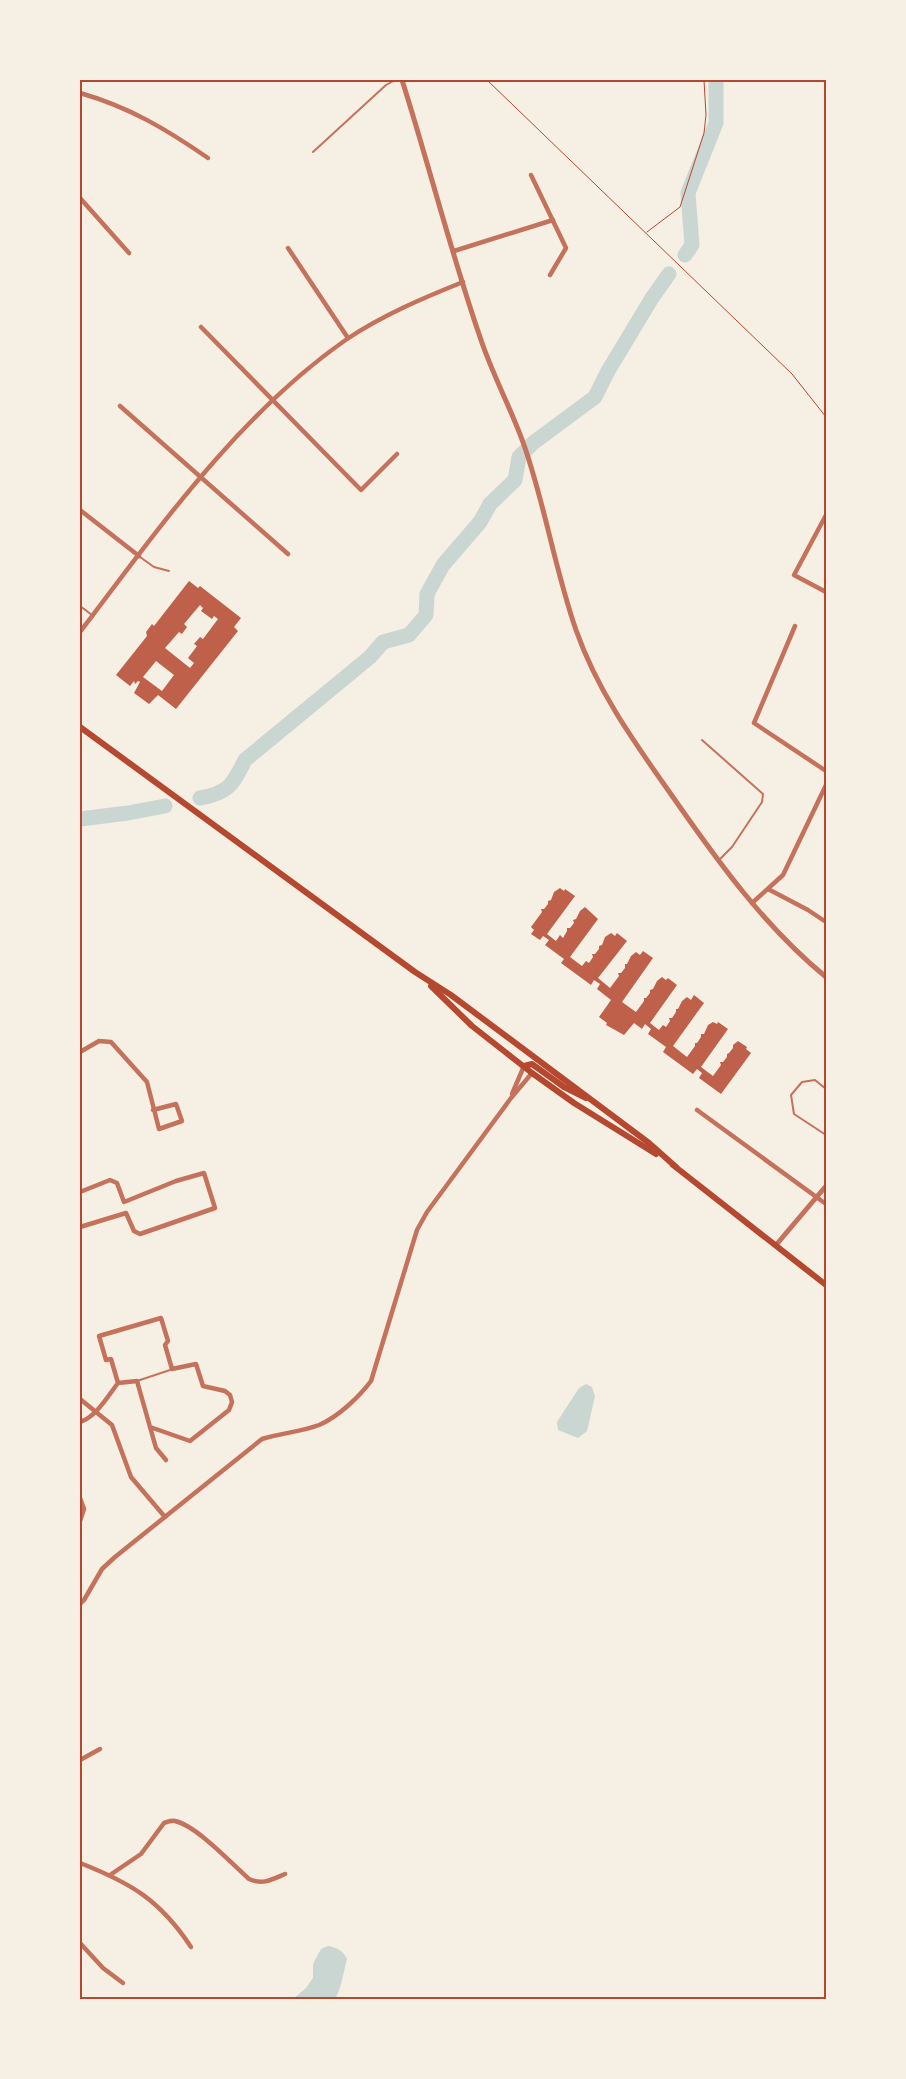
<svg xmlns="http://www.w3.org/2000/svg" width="906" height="2079" viewBox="0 0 906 2079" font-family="'PT Sans Narrow',sans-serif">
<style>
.water{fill:#c9d6d2}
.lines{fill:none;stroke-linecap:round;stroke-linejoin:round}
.river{stroke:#c9d6d2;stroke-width:15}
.building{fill:#bf614a;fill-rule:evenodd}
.path{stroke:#b5482f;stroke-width:1}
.service{stroke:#c5725c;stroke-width:2}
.minor{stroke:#c5725c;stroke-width:4.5}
.tertiary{stroke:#c5725c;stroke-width:5}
.secondary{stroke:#b5482f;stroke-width:6}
.neatline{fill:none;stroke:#b5482f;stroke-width:2}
</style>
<rect width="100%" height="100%" fill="#f6efe4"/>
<g class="water">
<path d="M 586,1384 L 592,1387 L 595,1396 L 587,1431 L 578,1438 L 558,1430 L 557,1422 L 579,1388 Z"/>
<path d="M 328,1946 C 337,1948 343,1950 347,1959 C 343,1973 342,1987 335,1999 L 293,1999 L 306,1988 L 313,1978 L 313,1964 L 321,1949 Z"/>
</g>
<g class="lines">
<g class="river">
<path d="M 685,255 L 692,245 L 688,193 L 716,123 L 716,80"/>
<path d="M 200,798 C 229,793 233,784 245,760 L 370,657 L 383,642 L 409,635 L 426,615 L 427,594 L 443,565 L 480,522 L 490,504 L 515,480 L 519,457 L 533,443 L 595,397 L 608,371 L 652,298 L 669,274"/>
<path d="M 80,819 L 128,813 L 165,806"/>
</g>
</g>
<g class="building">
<path d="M 189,581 L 198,588 L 200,586 L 241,618 L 234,627 L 238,631 L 176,709 L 158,695 L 149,704 L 134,693 L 140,682 L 138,681 L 135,684 L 134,681 L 130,686 L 116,675 L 147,636 L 146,632 L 152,624 L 154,626 ZM 200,605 L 203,608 L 201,611 L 212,619 L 214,616 L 218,619 L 203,639 L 200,637 L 194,644 L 197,646 L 188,658 L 194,663 L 190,668 L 165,648 L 179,632 L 182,634 L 187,627 L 184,624 ZM 156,661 L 174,675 L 162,691 L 143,677 Z"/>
<path d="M 560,888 L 564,891 L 565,889 L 575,896 L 547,934 L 556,941 L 560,935 L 563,938 L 567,931 L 567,928 L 570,928 L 574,923 L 573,920 L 576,919 L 580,911 L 585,907 L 598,919 L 570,957 L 582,966 L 586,961 L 589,963 L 593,957 L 592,954 L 595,954 L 599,949 L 599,946 L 602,945 L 605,937 L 611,933 L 615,936 L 617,933 L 627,941 L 598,978 L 610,988 L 619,976 L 618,973 L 621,973 L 625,968 L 625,964 L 627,964 L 631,956 L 636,952 L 640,955 L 643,951 L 653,958 L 622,1002 L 636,1012 L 644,1001 L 644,998 L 646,998 L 650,993 L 650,990 L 653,989 L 657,981 L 662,977 L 666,980 L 668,978 L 677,985 L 650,1023 L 659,1030 L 663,1025 L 666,1027 L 670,1021 L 669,1018 L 672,1018 L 676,1012 L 676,1009 L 678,1009 L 682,1001 L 687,997 L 691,1000 L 694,995 L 704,1003 L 673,1046 L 687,1057 L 695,1046 L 695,1043 L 697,1043 L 701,1037 L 701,1034 L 704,1034 L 708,1025 L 713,1022 L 717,1024 L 718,1022 L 728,1029 L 701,1067 L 713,1076 L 721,1065 L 720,1062 L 723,1062 L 727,1057 L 727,1054 L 729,1053 L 733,1048 L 733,1045 L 738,1041 L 747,1047 L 746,1049 L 751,1053 L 721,1094 L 699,1078 L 702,1073 L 697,1069 L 693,1074 L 663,1052 L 666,1047 L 648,1034 L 651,1029 L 645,1024 L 642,1029 L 634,1023 L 624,1035 L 606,1025 L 607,1023 L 599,1017 L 611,1000 L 597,989 L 600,984 L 594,980 L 591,985 L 561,963 L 564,959 L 545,945 L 549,940 L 543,936 L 540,940 L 531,934 L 534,930 L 531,927 L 542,912 L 541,909 L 544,909 L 548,904 L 548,901 L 551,900 L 554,892 Z"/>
</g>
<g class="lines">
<g class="path">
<path d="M 487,80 L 792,374 L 826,417"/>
<path d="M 647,232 L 680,207 L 704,133 L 706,115 L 704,80"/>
</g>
<g class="service">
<path d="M 313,152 L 386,85 L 395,80"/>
<path d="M 140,557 L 154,567 L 169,571"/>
<path d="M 80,606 L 92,615"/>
<path d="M 702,740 L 763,794 L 762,802 L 732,847 L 720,859"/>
<path d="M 826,1089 L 815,1080 L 802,1082 L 791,1095 L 794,1114 L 826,1135"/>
<path d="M 137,1381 L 170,1370"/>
</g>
<g class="minor">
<path d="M 80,93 C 129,107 166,129 208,158"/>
<path d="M 531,175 L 566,248 L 550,275"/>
<path d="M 80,198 L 129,253"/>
<path d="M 288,248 L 348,338"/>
<path d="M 454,251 L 553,220"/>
<path d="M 201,327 L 361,490 L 397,454"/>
<path d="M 120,406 L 288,554"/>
<path d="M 80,510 L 139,556"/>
<path d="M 826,515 L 794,575 L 826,592"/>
<path d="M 795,626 L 754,723 L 826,771"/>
<path d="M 80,632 C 159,528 239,414 347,339 C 383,315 423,298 463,282"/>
<path d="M 768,889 L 808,910 L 826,922"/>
<path d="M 752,903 L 783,875 L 826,785"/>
<path d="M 80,1052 L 99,1041 L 111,1042 L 147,1082 L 159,1129 L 182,1121 L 176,1104 L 153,1110"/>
<path d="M 512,1094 L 524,1066"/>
<path d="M 697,1110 L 826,1204"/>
<path d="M 80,1192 L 110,1180 L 117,1183 L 124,1202 L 176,1181 L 204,1173 L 215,1208 L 140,1234 L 134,1231 L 126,1213 L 80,1227"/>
<path d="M 80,1399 L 112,1425 L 131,1477 L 165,1517"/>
<path d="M 80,1422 C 96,1417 108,1396 118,1383 L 111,1359 L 106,1360 L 99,1336 L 161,1318 L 168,1341 L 165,1345 L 172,1369 L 196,1364 L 203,1386 L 225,1391 L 230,1395 L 232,1402 L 229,1410 L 190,1441 L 150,1427 L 137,1381 L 118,1383"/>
<path d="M 150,1427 L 156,1448 L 166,1460"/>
<path d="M 80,1498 L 84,1509 L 80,1521"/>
<path d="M 80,1604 L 84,1600 L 102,1569 L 115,1557 L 262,1439 C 280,1433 301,1432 319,1425 C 338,1417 359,1397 371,1381 L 417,1230 L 427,1212 L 511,1098 L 532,1073"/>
<path d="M 80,1760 L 100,1749"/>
<path d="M 80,1863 C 131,1883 160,1900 191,1947"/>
<path d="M 110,1875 L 141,1854 L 164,1823 C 168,1822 171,1820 175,1821 C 197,1826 231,1863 249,1879 C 263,1885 271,1880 285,1874"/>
<path d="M 80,1943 L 103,1968 L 123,1983"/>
</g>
<g class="tertiary">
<path d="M 402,80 C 429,165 451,253 480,337 C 492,374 511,408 524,445 C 545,505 555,570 576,630 C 598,693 637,746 675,800 C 719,863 766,928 826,977"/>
<path d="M 776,1245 L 826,1186"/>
</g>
<g class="secondary">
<path d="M 80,727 L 415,972 L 451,995 L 649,1143 L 676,1167"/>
<path d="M 431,986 L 472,1026 L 532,1073 L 574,1103 L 656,1154"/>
<path d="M 524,1066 L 532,1064 L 564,1087 L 586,1098"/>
<path d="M 673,1165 L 826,1285"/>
</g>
</g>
<rect width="906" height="2079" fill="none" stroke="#f6efe4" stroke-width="162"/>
<rect x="81" y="81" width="744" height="1917" class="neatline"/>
</svg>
